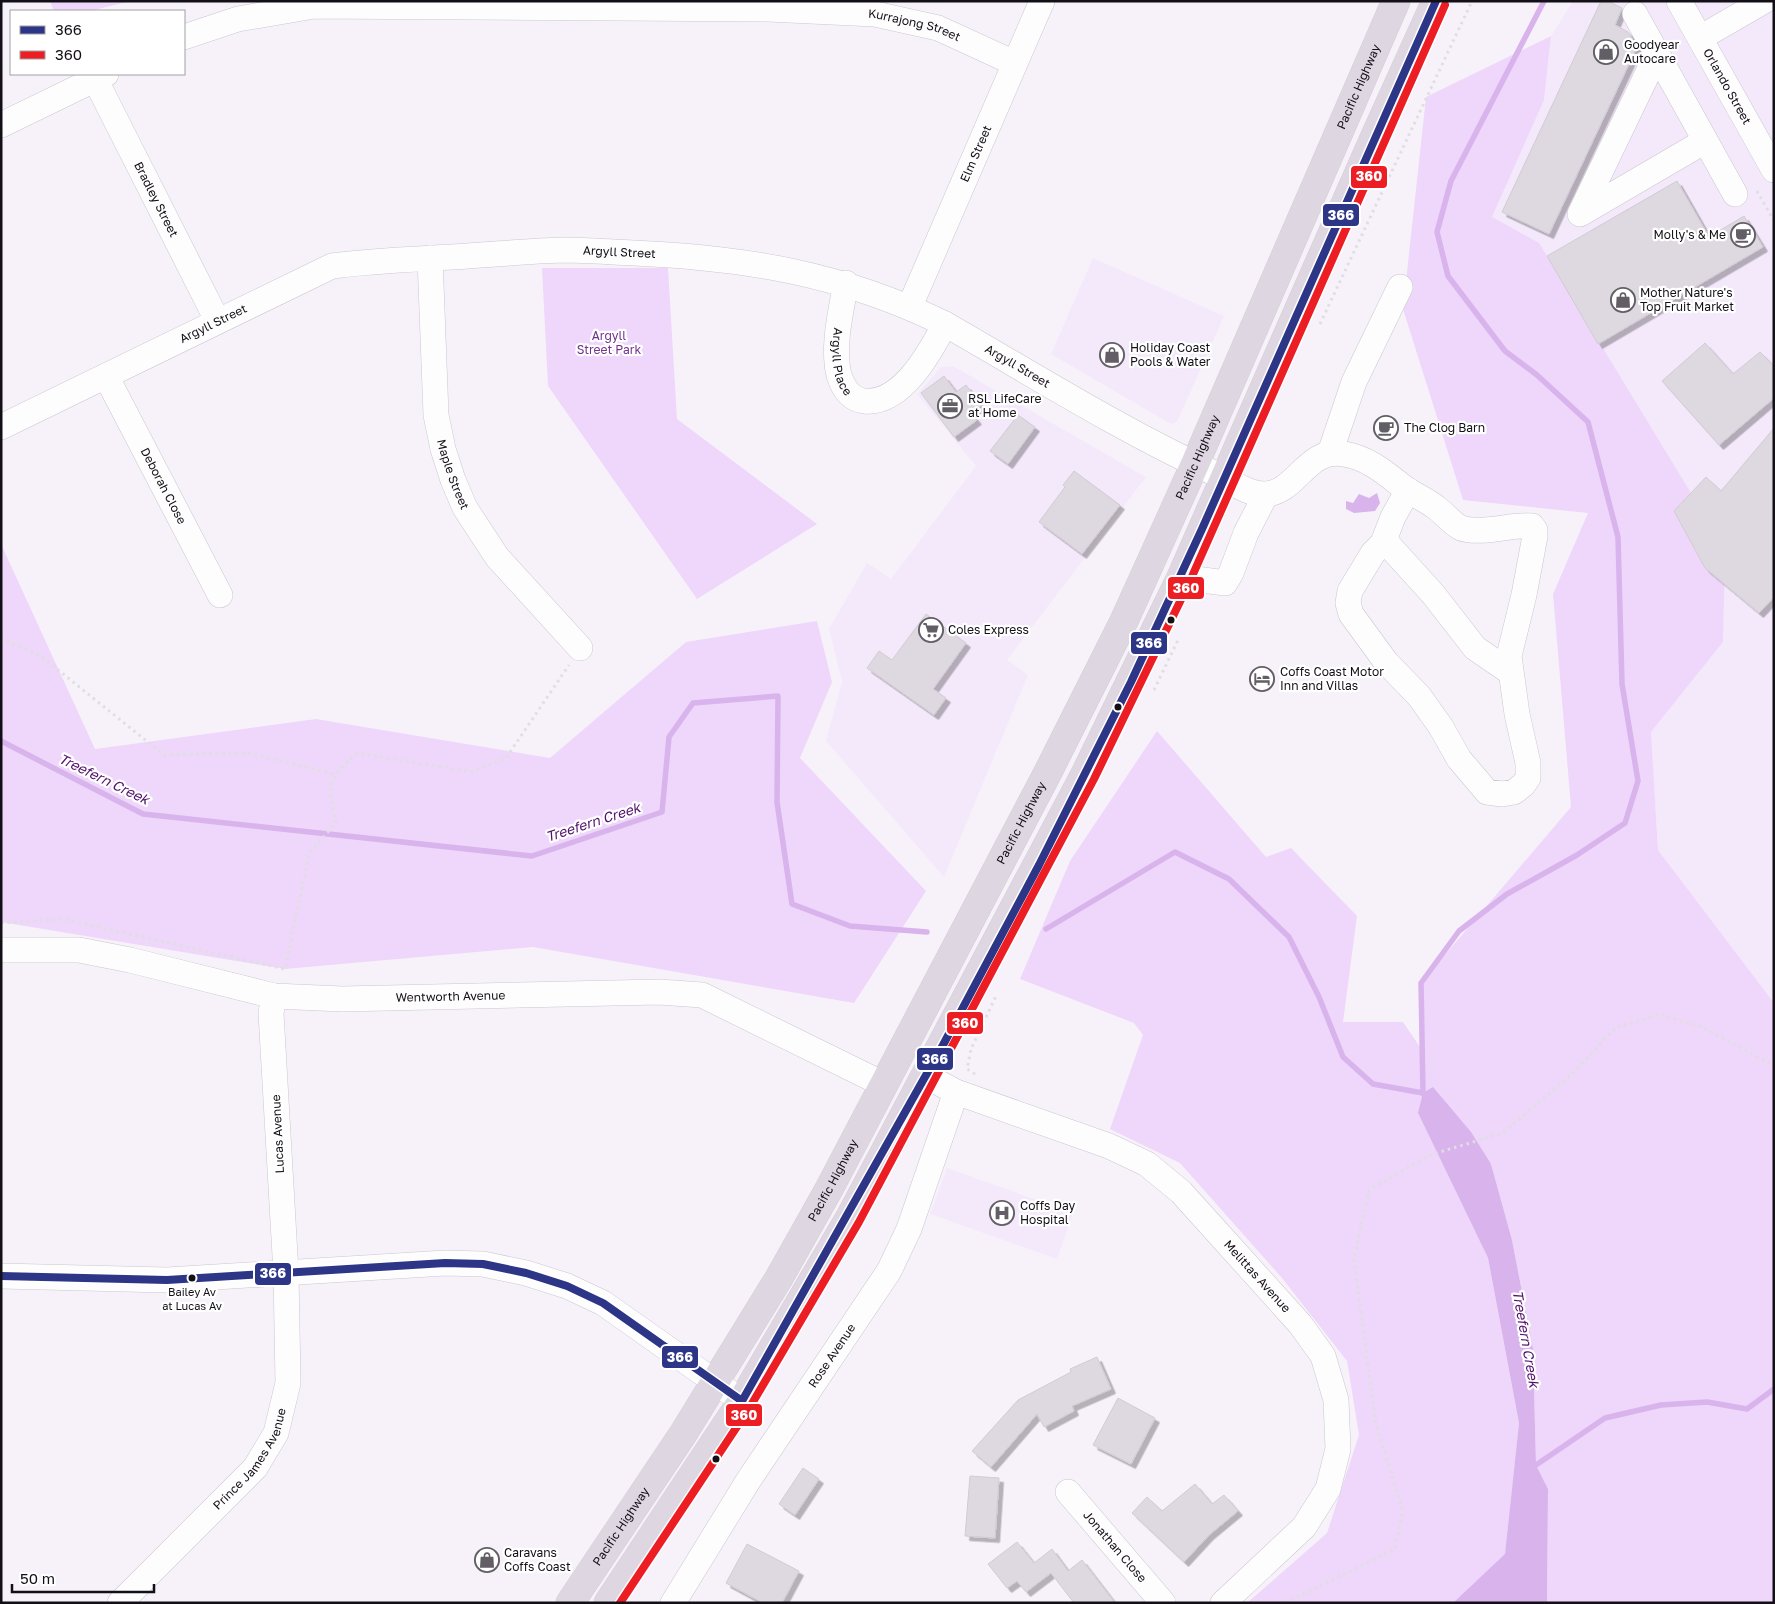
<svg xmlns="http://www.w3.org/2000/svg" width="1775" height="1604" viewBox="0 0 1775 1604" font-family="'Golos Text',sans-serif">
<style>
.built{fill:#f4e9fb}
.green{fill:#eed7fa}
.water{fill:#d8b3ec}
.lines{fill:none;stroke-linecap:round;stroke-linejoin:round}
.stream{stroke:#d8b3ec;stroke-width:5.5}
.building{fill:#ded9e0;stroke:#d0ccd2;filter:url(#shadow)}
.minor-casing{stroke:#cac7cd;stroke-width:26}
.highway-casing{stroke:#d1cfd3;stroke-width:29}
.path{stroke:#dfdee0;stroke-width:3;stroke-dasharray:2.5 4;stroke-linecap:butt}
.minor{stroke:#fefdfe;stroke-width:25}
.highway{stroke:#ded7e1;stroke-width:28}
.bus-1-casing{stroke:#fff;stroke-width:11}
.bus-2-casing{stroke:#fff;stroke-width:11}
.bus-1{stroke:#2d3587;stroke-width:8}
.bus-2{stroke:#ed1d24;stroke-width:8}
.bus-dot{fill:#130f16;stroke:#fff;stroke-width:2}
.labels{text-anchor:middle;stroke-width:4.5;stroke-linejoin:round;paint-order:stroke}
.bus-label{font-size:11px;fill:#130f16;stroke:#fff}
.street-label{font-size:12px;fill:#130f16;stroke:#fff}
.poi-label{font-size:12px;fill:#130f16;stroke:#fff;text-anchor:start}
.park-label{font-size:12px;fill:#71338e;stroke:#fff}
.water-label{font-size:14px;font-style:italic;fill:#54126e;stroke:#fff}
.line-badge{stroke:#fff;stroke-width:2}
.badge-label{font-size:14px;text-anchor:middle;font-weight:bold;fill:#fff}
</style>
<defs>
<filter id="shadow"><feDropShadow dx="4.5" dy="4.5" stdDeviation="0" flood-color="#0004"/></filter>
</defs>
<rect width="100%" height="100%" fill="#f7f2fa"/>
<g class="built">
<path d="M 1573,1 L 1774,1 L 1774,1003 L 1658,850 L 1651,732 L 1723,642 L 1492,217 L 1544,100 L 1551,36 Z"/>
<path d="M 1093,258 L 1224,316 L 1177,422 L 1171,424 L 1051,354 Z"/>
<path d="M 953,366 L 1146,477 L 1007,660 L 1028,675 L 944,877 L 826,741 L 842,682 L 829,629 L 867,563 L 891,579 L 976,466 L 917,394 L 941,367 Z"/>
<path d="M 947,1168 L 1073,1213 L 1057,1259 L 930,1214 Z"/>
</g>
<g class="green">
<path d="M 50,1 L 131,1 L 90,11 L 54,11 Z"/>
<path d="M 1551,36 L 1544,100 L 1492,217 L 1539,243 L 1725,549 L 1723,642 L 1651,732 L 1658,850 L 1774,1003 L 1774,1603 L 1547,1603 L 1548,1489 L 1536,1465 L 1533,1349 L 1512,1240 L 1491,1164 L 1418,1113 L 1488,1258 L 1519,1423 L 1505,1555 L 1453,1603 L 1247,1603 L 1327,1533 L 1359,1435 L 1347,1361 L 1282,1278 L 1180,1163 L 1110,1129 L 1143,1035 L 1134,1023 L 1020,979 L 1070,861 L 1157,731 L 1266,857 L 1291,848 L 1357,916 L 1343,1022 L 1403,1022 L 1420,1047 L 1421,983 L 1571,807 L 1553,594 L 1588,513 L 1463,500 L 1403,309 L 1426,97 Z"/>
<path d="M 542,268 L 668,268 L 677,419 L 817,524 L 697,599 L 548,386 Z"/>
<path d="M 1,544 L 95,749 L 316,719 L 550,758 L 686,642 L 817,621 L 832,682 L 800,758 L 926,891 L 854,1003 L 533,947 L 285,969 L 1,922 Z"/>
</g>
<g class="water">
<path d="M 1377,493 L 1380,503 L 1375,511 L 1354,513 L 1346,509 L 1346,501 L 1353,503 L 1359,494 L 1369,498 Z"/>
<path d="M 1433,1087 L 1471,1132 L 1491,1164 L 1512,1240 L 1533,1349 L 1536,1465 L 1548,1489 L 1547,1603 L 1453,1603 L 1505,1554 L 1519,1423 L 1488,1258 L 1418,1113 L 1423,1093 Z"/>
</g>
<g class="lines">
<g class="stream">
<path d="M 1,741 L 143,814 L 532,856 L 662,812 L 669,737 L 693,703 L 778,696 L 777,802 L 792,904 L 850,926 L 927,932"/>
<path d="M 1046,929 L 1175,852 L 1229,879 L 1289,937 L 1319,997 L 1343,1057 L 1373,1084 L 1423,1093"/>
<path d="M 1426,1099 L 1423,1093 L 1421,983 L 1459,931 L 1507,894 L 1577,855 L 1625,823 L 1638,781 L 1622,684 L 1618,537 L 1588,422 L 1537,375 L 1505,351 L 1448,276 L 1437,232 L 1451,181 L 1544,1"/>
<path d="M 1536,1465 L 1605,1418 L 1661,1405 L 1707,1402 L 1747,1409 L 1774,1389"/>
</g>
</g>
<g class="building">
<path d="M 1601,1 L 1608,1 L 1622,8 L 1615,25 L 1628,32 L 1637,47 L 1549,234 L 1502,212 Z"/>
<path d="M 1677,181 L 1709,237 L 1744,216 L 1763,247 L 1598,344 L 1547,256 Z"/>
<path d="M 1705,343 L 1733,374 L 1760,352 L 1774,366 L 1774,398 L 1719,445 L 1662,381 Z"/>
<path d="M 944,376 L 956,392 L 966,385 L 981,406 L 971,413 L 977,420 L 954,437 L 921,393 Z"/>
<path d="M 1018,415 L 1035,427 L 1008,464 L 990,451 Z"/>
<path d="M 1774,428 L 1774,597 L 1759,613 L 1705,568 L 1674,511 L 1706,477 L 1721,491 Z"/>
<path d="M 1074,471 L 1120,505 L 1082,554 L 1039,522 L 1065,487 L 1063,485 Z"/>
<path d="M 926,614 L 966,643 L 933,689 L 946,698 L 934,715 L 867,668 L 879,651 L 892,660 Z"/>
<path d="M 1097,1357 L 1111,1389 L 1072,1406 L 1074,1411 L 1044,1427 L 1037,1414 L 991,1467 L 972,1451 L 1018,1400 L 1071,1372 L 1070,1369 Z"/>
<path d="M 1118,1398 L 1155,1418 L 1131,1464 L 1093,1445 Z"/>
<path d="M 803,1468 L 819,1479 L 795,1515 L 779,1504 Z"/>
<path d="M 970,1476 L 999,1478 L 995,1538 L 965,1536 Z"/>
<path d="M 1195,1484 L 1212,1504 L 1224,1495 L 1238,1511 L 1209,1535 L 1184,1562 L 1132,1513 L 1147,1497 L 1162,1511 Z"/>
<path d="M 1017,1542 L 1034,1563 L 1052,1549 L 1068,1571 L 1082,1560 L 1115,1603 L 1074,1603 L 1051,1573 L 1026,1592 L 1017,1581 L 1007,1588 L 988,1564 Z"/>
<path d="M 747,1544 L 799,1571 L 782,1603 L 763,1603 L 726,1583 Z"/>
</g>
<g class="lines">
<defs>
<g id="minor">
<path id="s1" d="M 1679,1 L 1774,170"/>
<path d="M 1635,14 L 1735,194"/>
<path id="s2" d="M 184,37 L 238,19 L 314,6 L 768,9 L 875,14 L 938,28 L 1014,63"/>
<path d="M 1700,38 L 1764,1"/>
<path d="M 1657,54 L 1580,214 L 1705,141"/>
<path id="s3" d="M 95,79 L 217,320"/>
<path d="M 1,125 L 106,74"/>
<path id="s4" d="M 430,258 L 436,415 L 443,449 L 453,480 L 465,508 L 497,557 L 580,648"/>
<path id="s5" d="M 846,283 C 841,311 832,347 839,375 C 843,388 850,399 864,401 C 902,405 930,352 945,324"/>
<path id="s6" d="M 910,306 L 1042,1"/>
<path id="s7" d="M 106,376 L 220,595"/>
<path id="s8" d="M 1,427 L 332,266 C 377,260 422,259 468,256 C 499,254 531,251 562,250 C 586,250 610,252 634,253 C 747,258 843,274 945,324 C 1034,375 1121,430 1214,473 C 1229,480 1248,495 1266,494 C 1297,492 1307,447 1344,454 C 1368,458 1384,472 1402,486 C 1414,495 1427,500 1438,509 C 1445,514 1452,524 1461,528 C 1480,535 1511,524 1532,526 L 1535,530 L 1535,536 L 1524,595 L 1509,656 L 1517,714 L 1528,763 L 1528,778 L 1523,785 L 1514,792 L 1502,794 L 1487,792 L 1459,759 L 1441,727 L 1419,696 L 1386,662 L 1351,614 L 1348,603 L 1350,591 L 1373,553 L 1383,543 L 1393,517 L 1408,490"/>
<path d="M 1330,453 L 1354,382 L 1400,287"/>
<path d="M 1384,540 L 1433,594 L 1475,648 L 1510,672"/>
<path d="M 1181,577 L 1225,583 L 1231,573 L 1246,533 L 1266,494"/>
<path id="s9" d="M 1,950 L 79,950 L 130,960 L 274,996 L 342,999 L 659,992 L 702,995 L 885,1085"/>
<path id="s10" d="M 926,1076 L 956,1092 L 1109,1146 L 1147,1164 L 1181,1192 L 1300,1324 L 1323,1356 L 1336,1400 L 1338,1449 L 1328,1489 L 1304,1527 L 1223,1603"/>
<path d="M 1,1276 L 167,1280 L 445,1263 L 483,1264 L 526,1273 L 567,1286 L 603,1303 L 742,1401"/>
<path id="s11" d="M 1068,1492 L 1163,1603"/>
<path id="s12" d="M 120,1603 L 255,1468 L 276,1433 L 288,1383 L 286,1273 L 271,1013 L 274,996"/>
<path id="s13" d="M 673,1603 L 748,1481 L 889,1271 L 909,1229 L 956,1092"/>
</g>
<g id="highway">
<path id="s14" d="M 570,1603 L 683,1434 L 779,1278 L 829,1189 L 1047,774 L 1124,621 L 1195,464 L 1396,1"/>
<path d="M 608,1603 L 742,1401 L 850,1217 L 1085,774 L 1181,577 L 1374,138 L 1436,1"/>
</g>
</defs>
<use href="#minor" class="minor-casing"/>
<use href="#highway" class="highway-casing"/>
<g class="path">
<path d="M 1757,191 L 1774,221"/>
<path d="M 1320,324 L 1472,1"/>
<path d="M 1,638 L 42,657 L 164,755 L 247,753 L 335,774"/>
<path d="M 1154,690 L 1179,638"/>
<path d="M 1,923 L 63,919 L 285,969 L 309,853 L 336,823 C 327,783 327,781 357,753 L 473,772 L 506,758 L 569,665"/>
<path d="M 975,1074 L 967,1069 L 971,1049 L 996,996"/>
<path d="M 1285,1603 L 1395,1549 L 1403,1511 L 1376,1425 L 1354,1259 L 1369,1190 L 1430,1155 L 1503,1133 L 1572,1074 L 1615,1028 L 1660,1014 L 1704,1028 L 1774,1066"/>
</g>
<use href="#minor" class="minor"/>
<use href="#highway" class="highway"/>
<defs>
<path id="bus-1" d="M 1,1276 L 167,1280 L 445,1263 L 483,1264 L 526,1273 L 567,1286 L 603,1303 L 742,1401 L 943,1045 L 1039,865 L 1131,682 L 1202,529 L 1436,1"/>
<path id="bus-2" d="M 620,1603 L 750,1407 L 859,1222 L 1094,779 L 1190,581 L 1445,5"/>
</defs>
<use href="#bus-1" class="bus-1-casing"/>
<use href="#bus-2" class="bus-2-casing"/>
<use href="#bus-1" class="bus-1"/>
<use href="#bus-2" class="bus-2"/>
</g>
<defs>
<symbol id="shop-ring" viewBox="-11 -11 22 22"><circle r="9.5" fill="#fff" stroke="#635e66" stroke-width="1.5"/><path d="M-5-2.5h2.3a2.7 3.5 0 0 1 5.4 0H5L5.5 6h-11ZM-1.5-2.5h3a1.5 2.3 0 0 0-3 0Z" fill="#635e66"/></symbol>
<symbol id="cafe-ring" viewBox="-11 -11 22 22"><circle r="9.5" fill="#fff" stroke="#635e66" stroke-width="1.5"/><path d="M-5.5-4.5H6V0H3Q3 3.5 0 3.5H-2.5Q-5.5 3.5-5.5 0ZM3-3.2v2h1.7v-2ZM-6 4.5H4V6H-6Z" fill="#635e66"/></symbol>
<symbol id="office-ring" viewBox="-11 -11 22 22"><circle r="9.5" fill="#fff" stroke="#635e66" stroke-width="1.5"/><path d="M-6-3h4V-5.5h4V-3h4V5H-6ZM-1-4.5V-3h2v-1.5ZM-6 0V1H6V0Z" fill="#635e66"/></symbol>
<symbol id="supermarket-ring" viewBox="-11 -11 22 22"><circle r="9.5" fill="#fff" stroke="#635e66" stroke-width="1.5"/><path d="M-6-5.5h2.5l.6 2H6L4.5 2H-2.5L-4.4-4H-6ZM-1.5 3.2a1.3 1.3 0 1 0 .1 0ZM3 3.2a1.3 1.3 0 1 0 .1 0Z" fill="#635e66"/></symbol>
<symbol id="hotel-ring" viewBox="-11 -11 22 22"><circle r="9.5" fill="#fff" stroke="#635e66" stroke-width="1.5"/><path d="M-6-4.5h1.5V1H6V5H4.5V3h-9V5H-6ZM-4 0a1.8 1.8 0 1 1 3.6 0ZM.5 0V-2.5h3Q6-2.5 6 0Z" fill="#635e66"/></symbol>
<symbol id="hospital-ring" viewBox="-11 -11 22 22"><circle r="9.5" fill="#fff" stroke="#635e66" stroke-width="1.5"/><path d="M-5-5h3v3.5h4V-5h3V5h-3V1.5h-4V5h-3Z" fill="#635e66"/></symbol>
</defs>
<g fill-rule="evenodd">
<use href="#shop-ring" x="1592" y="38" width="28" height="28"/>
<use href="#cafe-ring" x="1729" y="221" width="28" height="28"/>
<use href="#shop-ring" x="1609" y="286" width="28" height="28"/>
<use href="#shop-ring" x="1098" y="341" width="28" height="28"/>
<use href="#office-ring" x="936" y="392" width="28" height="28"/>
<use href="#cafe-ring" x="1372" y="414" width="28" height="28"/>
<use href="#supermarket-ring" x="917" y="616" width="28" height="28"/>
<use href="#hotel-ring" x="1248" y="665" width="28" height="28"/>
<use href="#hospital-ring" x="988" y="1199" width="28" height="28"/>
<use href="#shop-ring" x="473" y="1546" width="28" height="28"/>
</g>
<g class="bus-dot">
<circle cx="1171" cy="620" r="4.5"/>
<circle cx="1118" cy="707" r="4.5"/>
<circle cx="192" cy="1278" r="4.5"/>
<circle cx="716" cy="1459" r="4.5"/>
</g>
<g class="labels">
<g class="bus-label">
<text x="192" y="1296">Bailey Av<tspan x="192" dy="14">at Lucas Av</tspan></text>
</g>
<g class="street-label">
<text dy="4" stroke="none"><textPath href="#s2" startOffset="736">Kurrajong Street</textPath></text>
<text dy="4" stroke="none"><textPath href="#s14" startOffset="1712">Pacific Highway</textPath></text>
<text dy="4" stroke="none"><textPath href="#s1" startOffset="98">Orlando Street</textPath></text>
<text dy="4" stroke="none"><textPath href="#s6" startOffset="166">Elm Street</textPath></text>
<text dy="4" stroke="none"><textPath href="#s3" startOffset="135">Bradley Street</textPath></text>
<text dy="4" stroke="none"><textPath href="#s8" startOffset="656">Argyll Street</textPath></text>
<text dy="4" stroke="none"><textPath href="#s8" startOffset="236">Argyll Street</textPath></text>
<text dy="4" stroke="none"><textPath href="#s5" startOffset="80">Argyll Place</textPath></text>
<text dy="4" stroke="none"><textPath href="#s8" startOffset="1076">Argyll Street</textPath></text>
<text dy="4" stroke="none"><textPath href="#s14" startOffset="1308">Pacific Highway</textPath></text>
<text dy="4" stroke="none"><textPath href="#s4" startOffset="219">Maple Street</textPath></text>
<text dy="4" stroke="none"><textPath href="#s7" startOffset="124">Deborah Close</textPath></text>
<text dy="4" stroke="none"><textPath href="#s14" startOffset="902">Pacific Highway</textPath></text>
<text dy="4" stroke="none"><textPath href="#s9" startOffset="455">Wentworth Avenue</textPath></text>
<text transform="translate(278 1134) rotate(-93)" y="4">Lucas Avenue</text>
<text dy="4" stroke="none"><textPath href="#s14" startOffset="498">Pacific Highway</textPath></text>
<text dy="4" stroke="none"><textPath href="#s10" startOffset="396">Melittas Avenue</textPath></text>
<text dy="4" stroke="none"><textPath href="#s13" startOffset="294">Rose Avenue</textPath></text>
<text dy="4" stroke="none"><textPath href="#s12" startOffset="196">Prince James Avenue</textPath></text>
<text dy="4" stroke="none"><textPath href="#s14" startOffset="92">Pacific Highway</textPath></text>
<text dy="4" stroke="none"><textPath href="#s11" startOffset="72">Jonathan Close</textPath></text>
</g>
<g class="poi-label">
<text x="1624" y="49">Goodyear<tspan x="1624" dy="14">Autocare</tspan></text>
<text x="1726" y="239" text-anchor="end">Molly's &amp; Me</text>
<text x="1640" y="297">Mother Nature's<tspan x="1640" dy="14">Top Fruit Market</tspan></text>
<text x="1130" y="352">Holiday Coast<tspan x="1130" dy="14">Pools &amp; Water</tspan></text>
<text x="968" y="403">RSL LifeCare<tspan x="968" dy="14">at Home</tspan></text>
<text x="1404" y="432">The Clog Barn</text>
<text x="948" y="634">Coles Express</text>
<text x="1280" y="676">Coffs Coast Motor<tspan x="1280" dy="14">Inn and Villas</tspan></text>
<text x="1020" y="1210">Coffs Day<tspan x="1020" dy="14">Hospital</tspan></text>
<text x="504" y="1557">Caravans<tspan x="504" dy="14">Coffs Coast</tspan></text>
</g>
<g class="park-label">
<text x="609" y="340">Argyll<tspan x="609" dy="14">Street Park</tspan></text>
</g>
<g class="water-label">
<text transform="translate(104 779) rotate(26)" y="5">Treefern Creek</text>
<text transform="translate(593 822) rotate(-18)" y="5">Treefern Creek</text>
<text transform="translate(1526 1339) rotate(80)" y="5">Treefern Creek</text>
</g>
</g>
<g class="line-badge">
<rect x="1350" y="165" width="38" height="24" rx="5" fill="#ed1d24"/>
<rect x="1322" y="203" width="38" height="24" rx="5" fill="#2d3587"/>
<rect x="1167" y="576" width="38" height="24" rx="5" fill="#ed1d24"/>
<rect x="1130" y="631" width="38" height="24" rx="5" fill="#2d3587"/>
<rect x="946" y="1011" width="38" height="24" rx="5" fill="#ed1d24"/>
<rect x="916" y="1047" width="38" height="24" rx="5" fill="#2d3587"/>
<rect x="254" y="1262" width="38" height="24" rx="5" fill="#2d3587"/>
<rect x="661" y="1345" width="38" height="24" rx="5" fill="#2d3587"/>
<rect x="725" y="1403" width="38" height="24" rx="5" fill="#ed1d24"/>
</g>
<g class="badge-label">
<text x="1369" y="181">360</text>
<text x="1341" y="220">366</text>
<text x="1186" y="593">360</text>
<text x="1149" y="648">366</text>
<text x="965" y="1028">360</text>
<text x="935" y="1064">366</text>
<text x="273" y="1278">366</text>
<text x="680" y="1362">366</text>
<text x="744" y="1420">360</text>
</g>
<rect width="1775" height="1604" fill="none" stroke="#130f16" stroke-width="5"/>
<rect x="10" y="10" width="175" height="65" fill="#ffffff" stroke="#a19fa2"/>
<rect x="20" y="26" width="25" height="8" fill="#2d3587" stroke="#a19fa2"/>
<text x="55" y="35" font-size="15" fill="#130f16">366</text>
<rect x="20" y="51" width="25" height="8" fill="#ed1d24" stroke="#a19fa2"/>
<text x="55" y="60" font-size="15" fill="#130f16">360</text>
<path d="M12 1584v8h142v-8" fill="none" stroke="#130f16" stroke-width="2.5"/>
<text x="20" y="1584" font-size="15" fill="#130f16" stroke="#ffffff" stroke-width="4" paint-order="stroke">50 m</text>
</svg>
